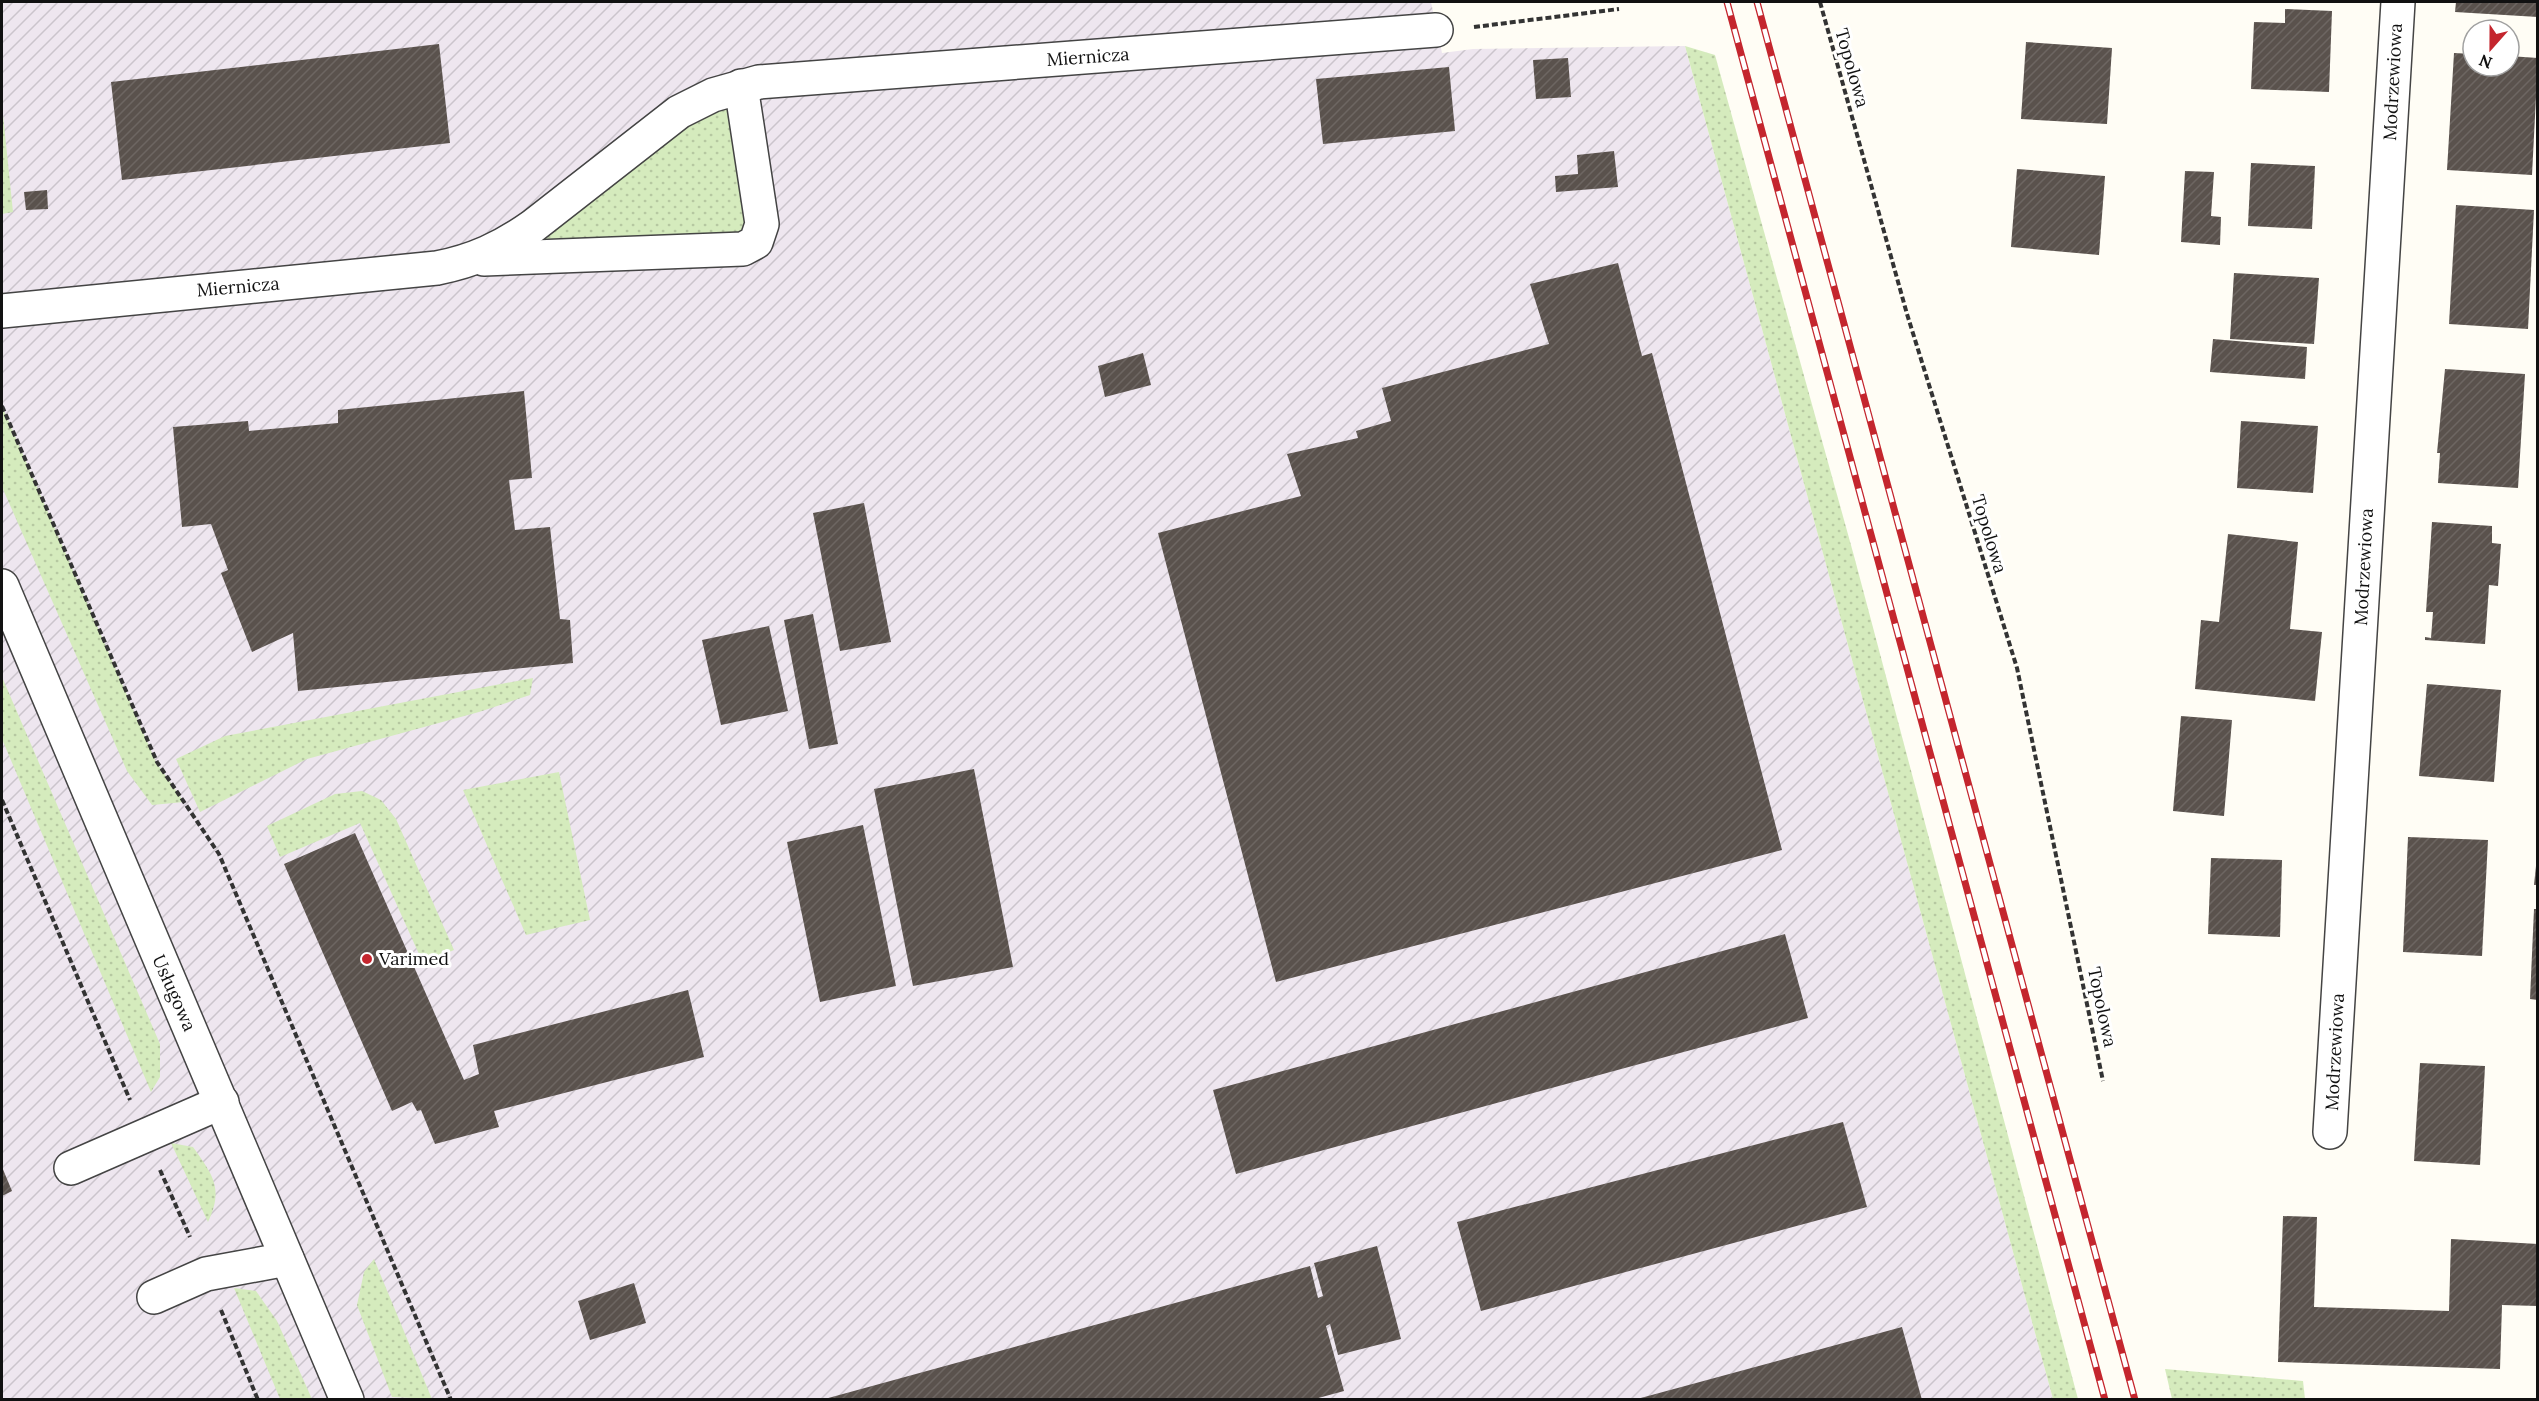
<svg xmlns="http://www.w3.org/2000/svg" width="2539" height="1401" viewBox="0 0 2539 1401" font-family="Lora,serif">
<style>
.industrial{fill:url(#industrial-furrows)}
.grass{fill:url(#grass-dots)}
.building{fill:url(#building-hatch)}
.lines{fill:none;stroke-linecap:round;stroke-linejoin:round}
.minor-casing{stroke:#444;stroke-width:36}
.path{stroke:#333;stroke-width:4;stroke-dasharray:6 3;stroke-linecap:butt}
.minor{stroke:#fff;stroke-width:33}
.rail-casing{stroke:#c4262e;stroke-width:7}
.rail{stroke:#fff;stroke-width:4.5;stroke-dasharray:14;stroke-linecap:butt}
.poi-dot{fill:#c4262e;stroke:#fff;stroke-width:2}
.labels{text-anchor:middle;stroke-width:6;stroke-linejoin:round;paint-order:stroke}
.street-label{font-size:18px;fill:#111;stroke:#fff}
.poi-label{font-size:18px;fill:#111;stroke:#fff;text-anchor:start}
</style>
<defs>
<pattern id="industrial-furrows" width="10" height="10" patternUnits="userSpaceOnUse" patternTransform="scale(1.5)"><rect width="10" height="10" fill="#eee6ef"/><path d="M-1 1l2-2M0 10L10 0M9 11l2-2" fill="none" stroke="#cbc4cc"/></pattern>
<pattern id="grass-dots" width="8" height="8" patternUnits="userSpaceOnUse" patternTransform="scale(1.5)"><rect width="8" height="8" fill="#d5ebbd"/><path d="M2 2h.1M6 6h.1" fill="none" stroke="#b6c8a1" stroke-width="1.8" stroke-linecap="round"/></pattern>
<pattern id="building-hatch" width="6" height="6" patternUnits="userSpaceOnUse" patternTransform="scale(1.5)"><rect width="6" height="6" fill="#5a524d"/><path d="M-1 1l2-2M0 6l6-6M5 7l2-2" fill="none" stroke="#6d6662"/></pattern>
</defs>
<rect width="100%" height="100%" fill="#fffdf5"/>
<path class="industrial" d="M 2,2 L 1431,2 L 1442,53 L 1473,49 L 1685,46 L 2053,1399 L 2,1400 Z"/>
<g class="grass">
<path d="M 1685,46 L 1715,55 L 1854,556 L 2078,1399 L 2053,1399 Z"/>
<path d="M 734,88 L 759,238 L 495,250 Z"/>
<path d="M 2,105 L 13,212 L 2,214 Z"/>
<path d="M 2,406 L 156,762 L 184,802 L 152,805 L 127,771 L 2,487 Z"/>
<path d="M 2,677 L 160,1044 L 160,1077 L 151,1092 L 2,739 Z"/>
<path d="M 533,678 L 530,695 L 479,712 L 307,759 L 200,812 L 176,759 L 225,736 Z"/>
<path d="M 559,772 L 590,920 L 526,935 L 463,790 Z"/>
<path d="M 362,791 L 381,800 L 396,819 L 454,950 L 423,963 L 360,823 L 280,857 L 267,826 L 335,794 Z"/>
<path d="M 171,1143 L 193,1147 C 213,1175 224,1189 208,1222 Z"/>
<path d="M 374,1259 L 432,1399 L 392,1397 L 357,1305 L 364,1272 Z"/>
<path d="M 234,1288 L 256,1291 L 277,1321 L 312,1399 L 280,1399 Z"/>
<path d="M 2165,1369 L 2303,1381 L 2305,1399 L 2172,1399 Z"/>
</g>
<g class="building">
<path d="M 2456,2 L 2538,2 L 2538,17 L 2455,12 Z"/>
<path d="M 2285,9 L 2332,11 L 2329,92 L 2251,89 L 2254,22 L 2285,23 Z"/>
<path d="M 2026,42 L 2112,48 L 2107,124 L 2021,119 Z"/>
<path d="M 439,44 L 450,143 L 122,180 L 111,82 Z"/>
<path d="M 2454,53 L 2473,54 L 2473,66 L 2509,66 L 2509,56 L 2538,58 L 2532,175 L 2447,170 Z"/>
<path d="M 1568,58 L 1571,97 L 1536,99 L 1533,60 Z"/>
<path d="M 1449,67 L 1455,131 L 1323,144 L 1316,79 Z"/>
<path d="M 1614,151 L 1618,187 L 1556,192 L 1555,176 L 1578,174 L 1577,155 Z"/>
<path d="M 2251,163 L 2315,166 L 2312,229 L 2248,226 Z"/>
<path d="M 2017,169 L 2105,176 L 2099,255 L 2011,247 Z"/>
<path d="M 2185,171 L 2214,172 L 2211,216 L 2221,217 L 2220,245 L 2181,242 Z"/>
<path d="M 47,190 L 48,209 L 26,210 L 24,192 Z"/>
<path d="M 2456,205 L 2534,210 L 2528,329 L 2449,324 Z"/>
<path d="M 1618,263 L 1642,356 L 1652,353 L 1782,850 L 1276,982 L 1158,533 L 1301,496 L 1287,454 L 1358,438 L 1356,431 L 1391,421 L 1382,388 L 1549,344 L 1530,284 Z"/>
<path d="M 2234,273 L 2319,278 L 2314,344 L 2230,339 Z"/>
<path d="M 2213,339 L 2307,347 L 2305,379 L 2210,372 Z"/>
<path d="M 1143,353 L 1151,385 L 1105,397 L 1098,366 Z"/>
<path d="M 2445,369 L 2525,374 L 2518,488 L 2438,483 L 2440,453 L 2437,453 Z"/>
<path d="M 524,391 L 532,478 L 509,480 L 515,530 L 550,527 L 560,619 L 570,620 L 573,663 L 298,691 L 293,633 L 252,652 L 221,573 L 228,570 L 211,524 L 182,527 L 173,427 L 248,421 L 249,431 L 338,423 L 338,410 Z"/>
<path d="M 2241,421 L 2318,426 L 2313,493 L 2237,488 Z"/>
<path d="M 864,503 L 891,642 L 840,651 L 813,513 Z"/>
<path d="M 2432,522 L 2492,526 L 2492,543 L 2501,544 L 2498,586 L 2489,585 L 2485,644 L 2425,640 L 2425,637 L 2431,638 L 2433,612 L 2426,612 Z"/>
<path d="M 2228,534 L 2298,542 L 2290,629 L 2322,632 L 2315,701 L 2195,689 L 2201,620 L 2219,622 Z"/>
<path d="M 813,614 L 838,744 L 809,749 L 784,620 Z"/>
<path d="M 769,626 L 788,711 L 721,725 L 702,640 Z"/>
<path d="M 2427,684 L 2501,690 L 2494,782 L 2419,776 Z"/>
<path d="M 2181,716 L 2232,720 L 2224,816 L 2173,811 Z"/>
<path d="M 974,769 L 1013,967 L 913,986 L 874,789 Z"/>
<path d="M 863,825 L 896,986 L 820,1002 L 787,842 Z"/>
<path d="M 355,833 L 464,1080 L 479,1074 L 473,1045 L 688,990 L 704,1057 L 494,1111 L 499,1127 L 435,1144 L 421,1110 L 417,1111 L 412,1102 L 392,1111 L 284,864 Z"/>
<path d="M 2408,837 L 2488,840 L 2482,956 L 2403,952 Z"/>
<path d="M 2211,858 L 2282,860 L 2280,937 L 2208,934 Z"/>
<path d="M 2536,866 L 2538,866 L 2538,885 L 2534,885 Z"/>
<path d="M 2534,909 L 2538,909 L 2538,1000 L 2530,999 Z"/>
<path d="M 1785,934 L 1808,1018 L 1236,1174 L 1213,1090 Z"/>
<path d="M 2420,1063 L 2485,1066 L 2480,1165 L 2414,1161 Z"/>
<path d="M 1843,1122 L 1867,1207 L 1481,1311 L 1457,1222 Z"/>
<path d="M 2,1167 L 12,1191 L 2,1196 Z"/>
<path d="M 2283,1216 L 2317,1217 L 2314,1307 L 2449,1311 L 2451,1239 L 2538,1244 L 2538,1306 L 2502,1305 L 2500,1369 L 2278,1362 Z"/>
<path d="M 1377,1246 L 1401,1339 L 1338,1355 L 1330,1324 L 1326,1326 L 1344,1391 L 1311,1400 L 821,1400 L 1310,1266 L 1318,1298 L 1323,1296 L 1314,1263 Z"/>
<path d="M 634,1283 L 646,1323 L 590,1340 L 578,1301 Z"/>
<path d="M 1902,1327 L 1922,1400 L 1637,1400 L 1637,1399 Z"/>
</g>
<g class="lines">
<defs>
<g id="minor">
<path d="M 484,259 L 743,249 L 756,242 L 762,224 L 741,86"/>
<path d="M 2,311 L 437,268 C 473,261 502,248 533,226 L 679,112 L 713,95 L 759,82 L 1436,30"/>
<path d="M 2,586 L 347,1400"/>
<path d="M 2330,1132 L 2398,2"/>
<path d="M 71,1168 L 222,1102"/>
<path d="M 154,1297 L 206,1274 L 287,1259"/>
</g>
</defs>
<use href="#minor" class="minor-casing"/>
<g class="path">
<path d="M 1820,2 L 1907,314 L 2017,668 L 2103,1081"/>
<path d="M 1474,27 L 1619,9"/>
<path d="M 2,406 L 157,762 L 219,854 L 451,1400"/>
<path d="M 2,800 L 130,1100"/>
<path d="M 160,1170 L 190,1237"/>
<path d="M 221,1310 L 258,1400"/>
</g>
<use href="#minor" class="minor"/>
<defs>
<g id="rail">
<path d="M 1727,2 L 2105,1400"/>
<path d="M 1757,2 L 2135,1400"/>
</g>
</defs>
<use href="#rail" class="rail-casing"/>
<use href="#rail" class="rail"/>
</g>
<circle class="poi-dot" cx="367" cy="959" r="6"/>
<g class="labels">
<g class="street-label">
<text transform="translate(1088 57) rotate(-4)" y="6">Miernicza</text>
<text transform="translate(1852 68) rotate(74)" y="6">Topolowa</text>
<text transform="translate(2393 82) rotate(-87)" y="6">Modrzewiowa</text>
<text transform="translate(238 287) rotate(-5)" y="6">Miernicza</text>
<text transform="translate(1989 534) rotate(73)" y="6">Topolowa</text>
<text transform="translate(2364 567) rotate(-87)" y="6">Modrzewiowa</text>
<text transform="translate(174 993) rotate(66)" y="6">Usługowa</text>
<text transform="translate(2102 1007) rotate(78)" y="6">Topolowa</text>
<text transform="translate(2335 1052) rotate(-87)" y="6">Modrzewiowa</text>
</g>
<g class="poi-label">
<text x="379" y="965">Varimed</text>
</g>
</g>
<rect width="2539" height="1401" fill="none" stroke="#111111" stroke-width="6"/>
<g transform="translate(2491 48) rotate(201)"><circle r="28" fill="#ffffff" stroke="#a0a0a0" stroke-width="1.5"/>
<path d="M0-4.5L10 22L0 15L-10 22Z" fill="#c4262e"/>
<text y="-9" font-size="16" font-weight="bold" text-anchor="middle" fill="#111111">N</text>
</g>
</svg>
